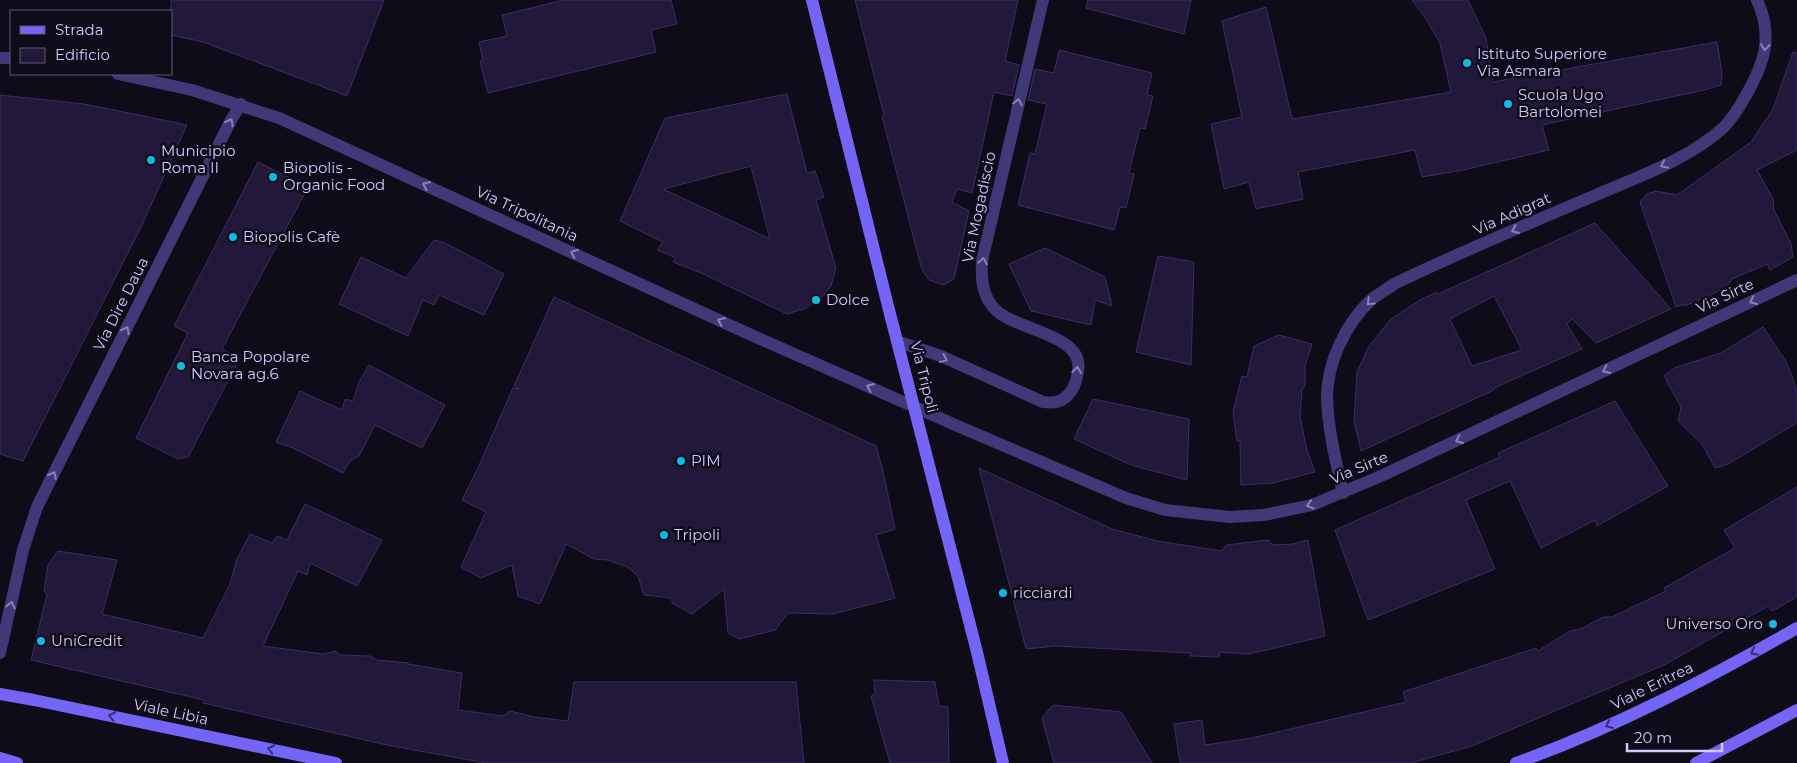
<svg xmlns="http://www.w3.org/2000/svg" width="1797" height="763" viewBox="0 0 1797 763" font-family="Montserrat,sans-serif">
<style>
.building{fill:#22193a;stroke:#3c2c65;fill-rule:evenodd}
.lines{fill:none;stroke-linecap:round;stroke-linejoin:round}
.street{stroke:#413977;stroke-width:12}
.secondary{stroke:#7565f6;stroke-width:12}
.oneway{stroke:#8a80ba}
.oneway2{stroke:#383072}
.poi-dot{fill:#0dbbe3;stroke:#0f0c1a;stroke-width:2}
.labels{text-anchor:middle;stroke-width:5;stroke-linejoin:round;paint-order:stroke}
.poi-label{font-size:15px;fill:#d3c8fc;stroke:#0f0c1a;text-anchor:start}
.street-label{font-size:15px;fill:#d3c8fc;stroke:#0f0c1a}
</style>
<rect width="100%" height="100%" fill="#0f0c1a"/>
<g class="building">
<path d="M 171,0 L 384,0 L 347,96 L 203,42 L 171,35 Z"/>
<path d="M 564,0 L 671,0 L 677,24 L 651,30 L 656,52 L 488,93 L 480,61 L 483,60 L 479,42 L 507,36 L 502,15 Z"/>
<path d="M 855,0 L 1018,0 L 1005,61 L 1019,65 L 1012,96 L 994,92 L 972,193 L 957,189 L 952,202 L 969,211 L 954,279 L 944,285 L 929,280 L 922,270 L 882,116 L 884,115 Z"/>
<path d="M 1088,0 L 1191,0 L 1184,34 L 1086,8 Z"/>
<path d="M 1412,0 L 1468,0 L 1486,38 L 1493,82 L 1717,42 L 1722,72 L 1721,85 L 1704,90 L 1542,125 L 1549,150 L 1463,170 L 1422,177 L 1415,150 L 1298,172 L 1303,199 L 1256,209 L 1249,182 L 1224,189 L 1211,124 L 1242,117 L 1222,21 L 1266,7 L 1292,119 L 1451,92 L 1440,43 L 1426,19 Z"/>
<path d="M 1059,50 L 1152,73 L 1147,95 L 1153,96 L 1145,129 L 1140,128 L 1129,173 L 1134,174 L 1126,208 L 1120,207 L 1114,230 L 1018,205 L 1030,153 L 1035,154 L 1047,104 L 1028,100 L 1035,69 L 1054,73 Z"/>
<path d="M 1793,52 L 1797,53 L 1797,150 L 1757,170 L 1773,199 L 1774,210 L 1791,244 L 1793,257 L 1770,270 L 1767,264 L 1732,279 L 1726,288 L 1685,306 L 1684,304 L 1676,307 L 1640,202 L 1647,194 L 1656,191 L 1677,195 L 1751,142 L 1773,109 Z"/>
<path d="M 787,94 L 807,173 L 815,171 L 824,197 L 816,200 L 836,268 L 831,286 L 823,296 L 806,308 L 787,314 L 701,273 L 673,262 L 676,258 L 657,250 L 663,242 L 620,221 L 665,118 ZM 751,166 L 770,239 L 663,189 Z"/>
<path d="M 0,95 L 84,104 L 187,125 L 141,227 L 23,461 L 0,454 Z"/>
<path d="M 258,162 L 308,187 L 222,349 L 240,358 L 188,457 L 178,459 L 136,438 L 188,333 L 174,326 Z"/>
<path d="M 1595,223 L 1671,309 L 1596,343 L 1572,319 L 1567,324 L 1582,349 L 1494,388 L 1494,390 L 1361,451 L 1354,421 L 1357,372 L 1369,346 L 1391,319 L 1420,300 L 1437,292 L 1438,294 ZM 1494,296 L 1522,350 L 1472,366 L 1450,319 Z"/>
<path d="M 434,240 L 445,243 L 504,274 L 484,315 L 439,295 L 434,305 L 423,300 L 408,336 L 339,304 L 361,257 L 406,278 Z"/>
<path d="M 1045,248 L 1105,277 L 1112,306 L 1095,300 L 1091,325 L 1031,311 L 1009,264 Z"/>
<path d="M 1158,256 L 1194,262 L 1191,365 L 1136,352 Z"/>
<path d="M 554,297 L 876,446 L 883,471 L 895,529 L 876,535 L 895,598 L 833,614 L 788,613 L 775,630 L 739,639 L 728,633 L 724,589 L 692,614 L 672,603 L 672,598 L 644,595 L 638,576 L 627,567 L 608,560 L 594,559 L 566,544 L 540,604 L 518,596 L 512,565 L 481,578 L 461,567 L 486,512 L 462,500 L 477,470 L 513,388 L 519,389 L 514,386 Z"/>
<path d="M 1763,327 L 1785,360 L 1792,376 L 1797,392 L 1797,423 L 1728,464 L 1715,468 L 1702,444 L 1678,421 L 1681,407 L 1664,376 L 1674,368 L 1721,353 Z"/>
<path d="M 1279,335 L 1312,344 L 1305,366 L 1305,386 L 1302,390 L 1300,417 L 1307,450 L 1315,472 L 1273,483 L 1241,485 L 1240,441 L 1237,441 L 1233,412 L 1242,376 L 1247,377 L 1254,346 Z"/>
<path d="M 369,365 L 445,405 L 422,448 L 375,425 L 359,456 L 350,461 L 343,473 L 293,448 L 276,442 L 300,391 L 342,410 L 345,399 L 353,401 L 359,382 Z"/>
<path d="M 1093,399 L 1189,419 L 1187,480 L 1131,465 L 1074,439 Z"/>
<path d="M 1615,401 L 1668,486 L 1597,526 L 1595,520 L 1541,548 L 1510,481 L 1466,500 L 1495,569 L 1368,620 L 1335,530 L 1500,457 L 1498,453 Z"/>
<path d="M 979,468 L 1112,529 L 1157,541 L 1222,551 L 1226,545 L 1268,540 L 1273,545 L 1293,544 L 1308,540 L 1325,636 L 1249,654 L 1220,652 L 1219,657 L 1190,656 L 1191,653 L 1056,646 L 1026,649 Z"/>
<path d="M 1797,487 L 1797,597 L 1772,611 L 1768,606 L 1666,664 L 1472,746 L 1411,763 L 1180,763 L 1174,724 L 1202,720 L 1205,745 L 1252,738 L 1406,702 L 1403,692 L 1536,648 L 1538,651 L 1570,631 L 1581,629 L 1603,617 L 1612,617 L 1666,591 L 1664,588 L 1735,548 L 1724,530 Z"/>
<path d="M 305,504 L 382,540 L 357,586 L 310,563 L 307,575 L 298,571 L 263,646 L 323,654 L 336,651 L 340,655 L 370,656 L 377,660 L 408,663 L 408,664 L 462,673 L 458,710 L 503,716 L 510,711 L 534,717 L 568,721 L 574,682 L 796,682 L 804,763 L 486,763 L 387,745 L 203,703 L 204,700 L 31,660 L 47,594 L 44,591 L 48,565 L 58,551 L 117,560 L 102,614 L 203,638 L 230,584 L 237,559 L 250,534 L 272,543 L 277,536 L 287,540 Z"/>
<path d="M 874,680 L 935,682 L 939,706 L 948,707 L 949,763 L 890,763 L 871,696 L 875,694 Z"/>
<path d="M 1053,705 L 1121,712 L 1152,763 L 1054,763 L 1042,718 Z"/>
</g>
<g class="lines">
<g class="street">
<path d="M 0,58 L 11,58"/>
<path d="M 118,74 L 192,90 L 279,118 L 749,334 L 960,427 L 1126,498 L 1165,510 L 1230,517 L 1264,515 L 1312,505 L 1381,476 L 1797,280"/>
<path d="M 899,342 L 941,356 L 1043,402 C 1053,403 1061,403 1068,395 C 1074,389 1077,379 1078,371 C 1085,335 1017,330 997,311 C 982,298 981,279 982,261 L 1043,0"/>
<path d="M 1343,493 C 1336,462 1328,430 1327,398 C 1327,362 1346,323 1372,299 C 1379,294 1387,289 1394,284 C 1460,252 1528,224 1596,195 C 1640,176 1687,160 1723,128 C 1732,119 1739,108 1745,97 C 1764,64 1774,37 1757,0"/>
<path d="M 0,653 L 23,550 L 37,507 L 231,120 L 241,104"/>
</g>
<g class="secondary">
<path d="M 812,0 L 888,306 L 977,652 L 1003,763"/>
<path d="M 0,694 L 34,700 L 336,763"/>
<path d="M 0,758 L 17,763"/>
<path d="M 1516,763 C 1614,728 1707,679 1797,628"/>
<path d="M 1696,763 L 1797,710"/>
</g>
</g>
<defs><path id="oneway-chevron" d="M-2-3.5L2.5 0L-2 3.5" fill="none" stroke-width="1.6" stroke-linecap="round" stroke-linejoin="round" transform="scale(1.25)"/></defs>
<g class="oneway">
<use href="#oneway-chevron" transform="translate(1765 47) rotate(96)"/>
<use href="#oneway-chevron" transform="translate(1018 102) rotate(-77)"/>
<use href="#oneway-chevron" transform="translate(230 122) rotate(-62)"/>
<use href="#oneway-chevron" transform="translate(1664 165) rotate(154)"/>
<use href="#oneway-chevron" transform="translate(426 185) rotate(-155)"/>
<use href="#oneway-chevron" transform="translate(1515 230) rotate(156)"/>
<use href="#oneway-chevron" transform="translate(574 253) rotate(-155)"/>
<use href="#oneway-chevron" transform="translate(983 261) rotate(-81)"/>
<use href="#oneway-chevron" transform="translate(1753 301) rotate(155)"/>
<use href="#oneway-chevron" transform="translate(1370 302) rotate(136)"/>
<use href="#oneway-chevron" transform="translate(721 321) rotate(-155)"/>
<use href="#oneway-chevron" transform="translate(126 330) rotate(-63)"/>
<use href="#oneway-chevron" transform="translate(944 359) rotate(25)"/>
<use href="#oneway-chevron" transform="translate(1077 370) rotate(-84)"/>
<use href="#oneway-chevron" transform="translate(1606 370) rotate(155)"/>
<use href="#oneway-chevron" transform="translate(870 387) rotate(-156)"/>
<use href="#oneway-chevron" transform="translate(1459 440) rotate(155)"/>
<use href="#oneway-chevron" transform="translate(53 475) rotate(-63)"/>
<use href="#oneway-chevron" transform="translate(1310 505) rotate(163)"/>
<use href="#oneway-chevron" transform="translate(11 605) rotate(-77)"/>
</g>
<g class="oneway2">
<use href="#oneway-chevron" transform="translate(1754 652) rotate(152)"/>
<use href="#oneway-chevron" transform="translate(112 716) rotate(-168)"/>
<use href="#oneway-chevron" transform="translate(1609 725) rotate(155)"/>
<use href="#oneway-chevron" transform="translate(271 749) rotate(-168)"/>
</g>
<g class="poi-dot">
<circle cx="1467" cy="63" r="5"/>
<circle cx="1508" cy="104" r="5"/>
<circle cx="151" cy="160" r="5"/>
<circle cx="273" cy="177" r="5"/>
<circle cx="233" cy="237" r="5"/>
<circle cx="816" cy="300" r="5"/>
<circle cx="181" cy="366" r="5"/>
<circle cx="681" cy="461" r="5"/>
<circle cx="664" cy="535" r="5"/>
<circle cx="1003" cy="593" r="5"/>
<circle cx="1773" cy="624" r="5"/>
<circle cx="41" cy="641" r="5"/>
</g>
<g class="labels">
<g class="poi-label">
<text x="1477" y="59">Istituto Superiore<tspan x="1477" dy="17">Via Asmara</tspan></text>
<text x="1518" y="100">Scuola Ugo<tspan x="1518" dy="17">Bartolomei</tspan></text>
<text x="161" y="156">Municipio<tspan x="161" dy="17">Roma II</tspan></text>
<text x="283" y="173">Biopolis -<tspan x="283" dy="17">Organic Food</tspan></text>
<text x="243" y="242">Biopolis Cafè</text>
<text x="826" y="305">Dolce</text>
<text x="191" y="362">Banca Popolare<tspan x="191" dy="17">Novara ag.6</tspan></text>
<text x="691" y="466">PIM</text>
<text x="674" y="540">Tripoli</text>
<text x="1013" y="598">ricciardi</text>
<text x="1763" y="629" text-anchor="end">Universo Oro</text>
<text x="51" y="646">UniCredit</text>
</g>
<g class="street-label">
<text transform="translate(979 207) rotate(-78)" y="5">Via Mogadiscio</text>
<text transform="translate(527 214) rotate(25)" y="5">Via Tripolitania</text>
<text transform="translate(1512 214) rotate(-24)" y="5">Via Adigrat</text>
<text transform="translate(1725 296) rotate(-25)" y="5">Via Sirte</text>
<text transform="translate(121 304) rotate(-63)" y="5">Via Dire Daua</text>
<text transform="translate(924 377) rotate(76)" y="5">Via Tripoli</text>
<text transform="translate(1359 468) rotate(-23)" y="5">Via Sirte</text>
<text transform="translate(1652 686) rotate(-26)" y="5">Viale Eritrea</text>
<text transform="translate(171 712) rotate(12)" y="5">Viale Libia</text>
</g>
</g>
<rect x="10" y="10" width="162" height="65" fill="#0f0c1a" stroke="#5d5774"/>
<rect x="20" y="26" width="25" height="8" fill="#7565f6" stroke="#5d5774"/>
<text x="55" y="35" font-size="15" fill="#d3c8fc">Strada</text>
<rect x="20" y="48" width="25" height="15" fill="#22193a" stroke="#5d5774"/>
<text x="55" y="60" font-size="15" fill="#d3c8fc">Edificio</text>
<path d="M1627 743v8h95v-8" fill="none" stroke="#d3c8fc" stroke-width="2.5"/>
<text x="1634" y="743" font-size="15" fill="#d3c8fc" stroke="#0f0c1a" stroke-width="4" paint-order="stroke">20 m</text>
</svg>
